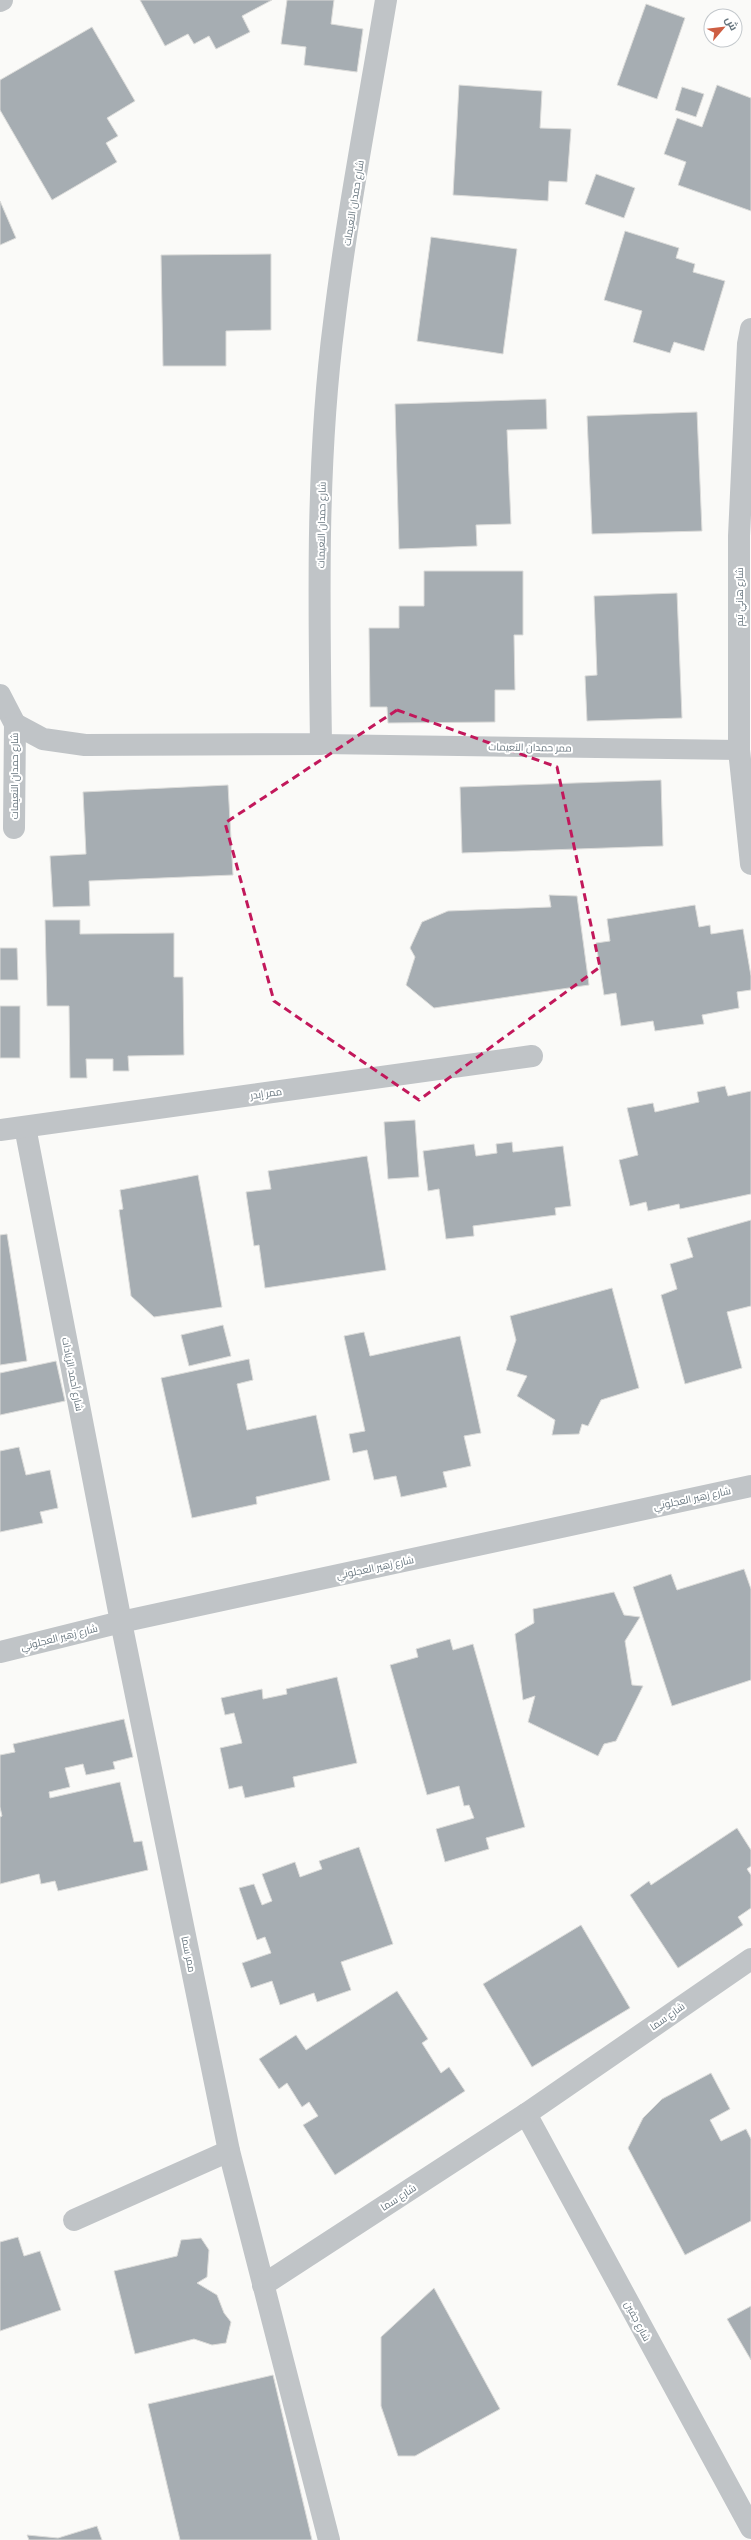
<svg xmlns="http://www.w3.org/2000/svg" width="751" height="2540" viewBox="0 0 751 2540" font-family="'Public Sans',Cairo,sans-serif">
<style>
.building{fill:#a6adb2;stroke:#dcdcda}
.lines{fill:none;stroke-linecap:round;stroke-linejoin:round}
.lane{stroke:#c0c4c7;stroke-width:20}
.street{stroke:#c0c4c7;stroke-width:22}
.marked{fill:none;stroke:#c2185b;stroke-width:3;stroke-dasharray:8 5;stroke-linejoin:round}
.labels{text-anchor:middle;stroke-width:4;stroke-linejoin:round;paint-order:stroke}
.street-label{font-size:10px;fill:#68767f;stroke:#fff}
</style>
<rect width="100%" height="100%" fill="#fafaf8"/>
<g class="building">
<path d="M 140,0 L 272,0 L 242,16 L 250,32 L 216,49 L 209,36 L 194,44 L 188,34 L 165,46 Z"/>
<path d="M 287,0 L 334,0 L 331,24 L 363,29 L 357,72 L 304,65 L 306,47 L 281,44 Z"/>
<path d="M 646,4 L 685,18 L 657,99 L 617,85 Z"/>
<path d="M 92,27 L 135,101 L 107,118 L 118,136 L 106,143 L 117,162 L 52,200 L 0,110 L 0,80 Z"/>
<path d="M 459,85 L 542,91 L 540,128 L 571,129 L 567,182 L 549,181 L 548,201 L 453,195 Z"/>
<path d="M 717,85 L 751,98 L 751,211 L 678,185 L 686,162 L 664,154 L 677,118 L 702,127 Z"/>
<path d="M 682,87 L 704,94 L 696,117 L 675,110 Z"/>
<path d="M 596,174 L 635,188 L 624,218 L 585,204 Z"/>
<path d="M 0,201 L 16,238 L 0,245 Z"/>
<path d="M 625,231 L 679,248 L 676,258 L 695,264 L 693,272 L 725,281 L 704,351 L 674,342 L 670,353 L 633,342 L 642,311 L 604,300 Z"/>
<path d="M 431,237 L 517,249 L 503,354 L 417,341 Z"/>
<path d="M 271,254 L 271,330 L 226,331 L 226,366 L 163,366 L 161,255 Z"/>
<path d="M 546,399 L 547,429 L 507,430 L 511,524 L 476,525 L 477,546 L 399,549 L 395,404 Z"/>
<path d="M 697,412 L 702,531 L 592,534 L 587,416 Z"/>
<path d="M 424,571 L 523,571 L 523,635 L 514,635 L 515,690 L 495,690 L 495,722 L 388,723 L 387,707 L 370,707 L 369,628 L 399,628 L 399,606 L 424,606 Z"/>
<path d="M 677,593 L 682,718 L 587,721 L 585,676 L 597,675 L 594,596 Z"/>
<path d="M 661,780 L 663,846 L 462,853 L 460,787 Z"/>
<path d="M 228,785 L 233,875 L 89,881 L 90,906 L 53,907 L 50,856 L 86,854 L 83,792 Z"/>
<path d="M 549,895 L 577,896 L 589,985 L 434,1008 L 406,985 L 415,957 L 410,948 L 422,922 L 448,911 L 551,907 Z"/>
<path d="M 695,905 L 699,927 L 710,925 L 711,934 L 743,929 L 751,976 L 751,990 L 737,992 L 739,1008 L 702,1015 L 704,1024 L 655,1031 L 653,1021 L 621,1026 L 616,993 L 604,995 L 596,943 L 610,941 L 607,919 Z"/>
<path d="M 45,920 L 80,920 L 80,934 L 174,933 L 174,977 L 183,977 L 184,1055 L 128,1056 L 129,1071 L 113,1071 L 113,1059 L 86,1059 L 87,1078 L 70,1078 L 69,1006 L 47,1006 Z"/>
<path d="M 0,948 L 17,948 L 18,980 L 0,980 Z"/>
<rect x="0" y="1006" width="20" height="52"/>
<path d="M 725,1086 L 728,1096 L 751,1091 L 751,1194 L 680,1209 L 679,1204 L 648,1211 L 646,1202 L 630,1206 L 619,1160 L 638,1155 L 627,1108 L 653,1103 L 655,1112 L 699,1102 L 697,1092 Z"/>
<path d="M 415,1120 L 419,1177 L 388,1179 L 384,1122 Z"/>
<path d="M 512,1142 L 513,1152 L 563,1146 L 571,1206 L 555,1208 L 556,1215 L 473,1226 L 474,1236 L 446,1239 L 439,1189 L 428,1191 L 423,1151 L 474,1144 L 476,1156 L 497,1153 L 496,1144 Z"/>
<path d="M 367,1156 L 386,1270 L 265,1288 L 259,1245 L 254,1246 L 246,1192 L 271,1189 L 268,1171 Z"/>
<path d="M 198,1175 L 222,1307 L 154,1317 L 131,1296 L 119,1210 L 123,1209 L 120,1190 Z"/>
<path d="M 751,1220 L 751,1306 L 727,1312 L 742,1368 L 685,1384 L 661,1295 L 677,1289 L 670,1264 L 693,1257 L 687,1238 Z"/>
<path d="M 7,1234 L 27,1361 L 0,1365 L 0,1235 Z"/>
<path d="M 612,1288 L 639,1388 L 601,1400 L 588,1426 L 582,1424 L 579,1434 L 552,1435 L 555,1420 L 517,1396 L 527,1376 L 506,1370 L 516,1340 L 510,1316 Z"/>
<path d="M 223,1325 L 231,1356 L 189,1366 L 181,1335 Z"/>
<path d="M 364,1332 L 370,1356 L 460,1336 L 481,1433 L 464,1436 L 471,1466 L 443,1472 L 447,1487 L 401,1497 L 396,1476 L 374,1480 L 367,1450 L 353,1453 L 349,1434 L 365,1431 L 344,1336 Z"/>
<path d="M 249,1359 L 253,1380 L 237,1384 L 247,1430 L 316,1415 L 330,1480 L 256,1497 L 257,1504 L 192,1518 L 161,1378 Z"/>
<path d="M 56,1361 L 65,1401 L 0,1415 L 0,1373 Z"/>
<path d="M 19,1447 L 26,1475 L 50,1470 L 58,1508 L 40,1512 L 43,1523 L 0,1532 L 0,1451 Z"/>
<path d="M 744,1569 L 751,1589 L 751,1680 L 672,1706 L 633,1587 L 671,1574 L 677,1590 Z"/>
<path d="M 614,1592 L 624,1615 L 640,1617 L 625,1641 L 632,1685 L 643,1686 L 616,1741 L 604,1744 L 598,1756 L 528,1722 L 535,1696 L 523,1700 L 515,1634 L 534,1623 L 533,1609 Z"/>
<path d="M 450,1639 L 453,1650 L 473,1644 L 525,1827 L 486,1838 L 489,1849 L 445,1862 L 436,1829 L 474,1818 L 469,1805 L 464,1806 L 459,1786 L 427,1795 L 390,1665 L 418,1657 L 416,1649 Z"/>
<path d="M 337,1677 L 357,1763 L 293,1777 L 295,1787 L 245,1798 L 242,1786 L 229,1789 L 220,1748 L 242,1743 L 234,1713 L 225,1715 L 221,1698 L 262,1689 L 263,1699 L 287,1694 L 286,1689 Z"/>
<path d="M 124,1719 L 133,1757 L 113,1762 L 115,1769 L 86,1775 L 83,1764 L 65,1768 L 70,1787 L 49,1792 L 50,1798 L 120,1782 L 134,1842 L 142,1841 L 148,1870 L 58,1891 L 55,1881 L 41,1884 L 39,1874 L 0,1884 L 0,1817 L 2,1816 L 0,1807 L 0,1755 L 15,1752 L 13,1744 Z"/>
<path d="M 737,1828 L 751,1850 L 751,1866 L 747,1869 L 751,1875 L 751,1908 L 738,1917 L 743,1925 L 678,1968 L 630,1895 L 649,1881 L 651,1885 Z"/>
<path d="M 359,1847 L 393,1944 L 341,1962 L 351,1990 L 317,2002 L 314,1993 L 280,2005 L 272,1981 L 251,1988 L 242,1963 L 271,1953 L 265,1937 L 257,1940 L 239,1888 L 254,1884 L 262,1905 L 272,1901 L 262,1874 L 295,1862 L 300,1877 L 322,1869 L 319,1861 Z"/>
<path d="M 581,1925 L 630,2008 L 532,2067 L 483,1984 Z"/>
<path d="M 397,1991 L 428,2039 L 422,2043 L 441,2073 L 449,2067 L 465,2091 L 335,2175 L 303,2125 L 318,2116 L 309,2102 L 302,2107 L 287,2083 L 279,2089 L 259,2059 L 296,2035 L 306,2050 Z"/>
<path d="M 711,2073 L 730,2109 L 710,2120 L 721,2141 L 746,2129 L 751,2139 L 751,2221 L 685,2255 L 628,2148 L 643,2118 L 662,2099 Z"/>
<path d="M 18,2237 L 24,2256 L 40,2251 L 61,2310 L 0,2331 L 0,2242 Z"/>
<path d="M 201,2238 L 209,2250 L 207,2277 L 197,2283 L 217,2295 L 224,2313 L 231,2322 L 226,2343 L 212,2345 L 194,2339 L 135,2354 L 114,2271 L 177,2256 L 181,2240 Z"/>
<path d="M 434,2288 L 500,2409 L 415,2456 L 398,2456 L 381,2406 L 381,2337 Z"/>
<path d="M 751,2306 L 751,2360 L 727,2319 Z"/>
<path d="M 273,2375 L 312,2540 L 180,2540 L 148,2404 Z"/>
<path d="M 97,2526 L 102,2540 L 29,2540 L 27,2535 L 58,2538 Z"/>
</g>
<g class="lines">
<path class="lane" d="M 321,744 L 739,750"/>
<g class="street">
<path d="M 0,1 L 2,0"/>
<path d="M 751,329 L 748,344 L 739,536 L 739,750 L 751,864"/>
<path d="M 0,695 L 15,724 L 14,828"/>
<path d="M 15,724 L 43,739 L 85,745 L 321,744 C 319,604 316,462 334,323 C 347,215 368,108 386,0"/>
<path d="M 25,1127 L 121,1622 L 229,2151 L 329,2540"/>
<path d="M 0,1130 L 532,1056"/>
<path d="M 0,1652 L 121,1622 L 751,1486"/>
<path d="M 526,2114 L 751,2528"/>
<path d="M 74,2220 L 229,2151"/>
<path d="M 263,2285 L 526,2114 L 751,1959"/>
</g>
</g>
<path class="marked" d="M 397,710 L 557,767 L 600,967 L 419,1100 L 274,1001 L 225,823 Z"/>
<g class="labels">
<g class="street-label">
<text transform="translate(353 203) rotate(-81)" y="4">شارع حمدان النعيمات</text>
<text transform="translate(321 525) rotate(-89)" y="4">شارع حمدان النعيمات</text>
<text transform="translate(739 597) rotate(-90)" y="4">شارع هاني تيم</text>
<text transform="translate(530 747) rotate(1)" y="4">ممر حمدان النعيمات</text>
<text transform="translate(14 776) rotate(-90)" y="4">شارع حمدان النعيمات</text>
<text transform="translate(266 1093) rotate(-8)" y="4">ممر إبدر</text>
<text transform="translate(73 1374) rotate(79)" y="4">شارع أحمد الزيادات</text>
<text transform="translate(692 1498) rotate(-12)" y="4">شارع زهير العجلوني</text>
<text transform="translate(375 1567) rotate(-12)" y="4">شارع زهير العجلوني</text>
<text transform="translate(59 1637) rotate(-14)" y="4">شارع زهير العجلوني</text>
<text transform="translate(189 1954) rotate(78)" y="4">ممر سما</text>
<text transform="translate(667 2016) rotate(-35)" y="4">شارع سما</text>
<text transform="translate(398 2197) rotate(-33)" y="4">شارع سما</text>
<text transform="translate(638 2321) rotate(62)" y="4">شارع جفين</text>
</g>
</g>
<g transform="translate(723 28) rotate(62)"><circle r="19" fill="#ffffff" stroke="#c3c8cc"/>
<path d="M0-3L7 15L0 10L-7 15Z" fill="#ce5e43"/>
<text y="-6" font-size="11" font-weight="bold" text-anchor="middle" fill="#68767f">ش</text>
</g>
</svg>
